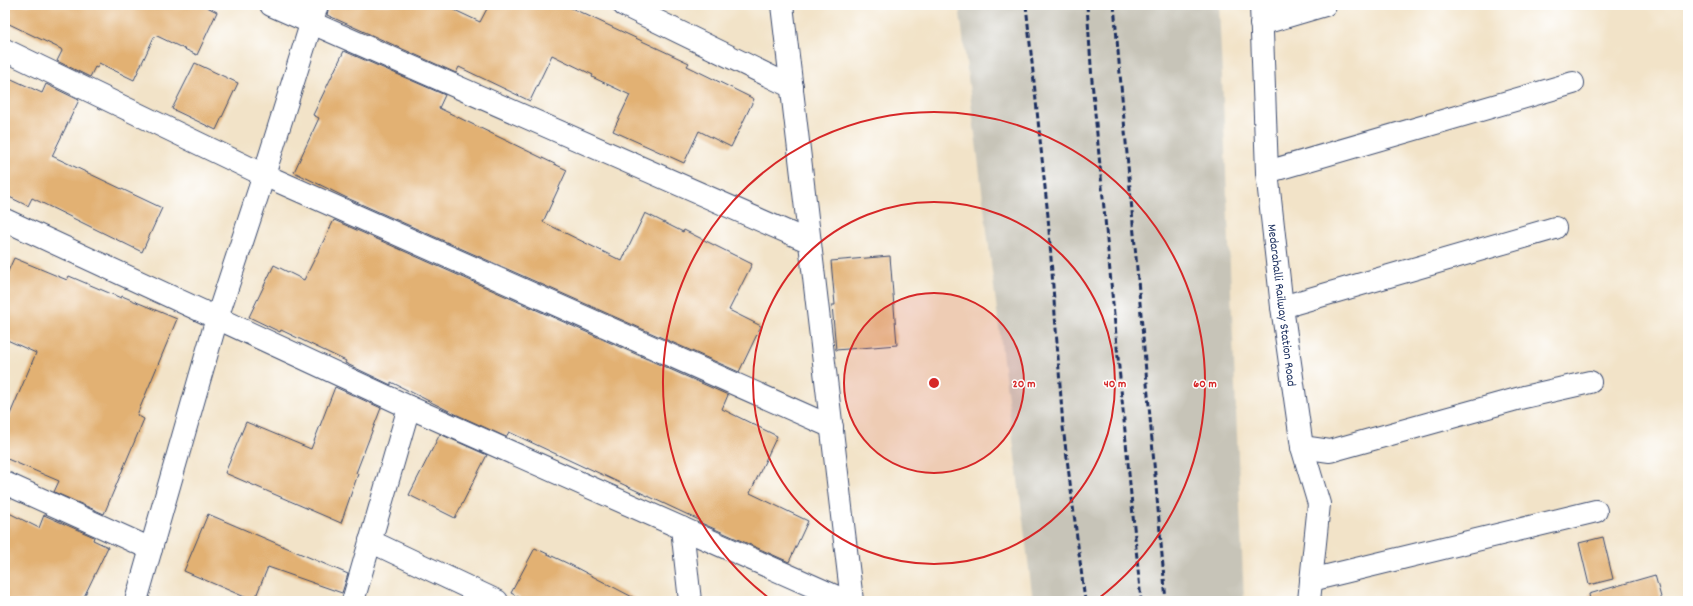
<svg xmlns="http://www.w3.org/2000/svg" width="1693" height="606" viewBox="0 0 1693 606" font-family="Dekko,sans-serif">
<style>
.industrial{fill:#c7c4b8}
.building{fill:#e2b173}
.lines{fill:none;stroke-linecap:round;stroke-linejoin:round}
.minor-casing{stroke:#3b4a6e;stroke-width:24}
.tertiary-casing{stroke:#3b4a6e;stroke-width:24}
.minor{stroke:#fff;stroke-width:22}
.tertiary{stroke:#fff;stroke-width:22}
.rail{stroke:#1b2f5e;stroke-width:3;stroke-dasharray:6 3;stroke-linecap:butt}
.ring{fill:none;stroke:#d62828;stroke-width:2}
.labels{text-anchor:middle;stroke-width:3;stroke-linejoin:round;paint-order:stroke}
.street-label{font-size:13px;fill:#1b2f5e;stroke:#fff}
.centre{fill:#d62828;stroke:#fff;stroke-width:2}
.ring-label{font-size:12px;text-anchor:middle;font-weight:bold;fill:#d62828;stroke:#fff;stroke-width:3;stroke-linejoin:round;paint-order:stroke}
</style>
<rect width="100%" height="100%" fill="#fff"/>
<filter id="ink" filterUnits="userSpaceOnUse"><feTurbulence type="fractalNoise" baseFrequency=".025" numOctaves="2"/><feDisplacementMap in="SourceGraphic" scale="8" xChannelSelector="R" yChannelSelector="G"/><feConvolveMatrix kernelMatrix="1 2 1 2 8 2 1 2 1" color-interpolation-filters="sRGB"/></filter>
<filter id="wash" filterUnits="userSpaceOnUse"><feTurbulence type="fractalNoise" baseFrequency=".012" numOctaves="4" result="noise"/><feDisplacementMap in="SourceGraphic" scale="16" xChannelSelector="R" yChannelSelector="G"/><feGaussianBlur stdDeviation="0.9" result="paint"/><feColorMatrix in="noise" values="0 0 0 0 0 0 0 0 0 0 0 0 0 0 0 0 0 1.4 0 .05"/><feComposite in="paint" operator="in"/></filter>
<g filter="url(#wash)">
<rect width="100%" height="100%" fill="#f2e3c8"/>
<path class="industrial" d="M 959,5 L 1219,5 L 1244,601 L 1033,601 Z"/>
<g id="blocks">
<g class="building">
<path d="M 5,5 L 203,5 L 217,12 L 197,55 L 157,36 L 154,37 L 134,80 L 99,63 L 97,68 L 95,67 L 90,77 L 57,61 L 62,51 L 61,49 L 5,22 Z"/>
<path d="M 329,5 L 444,5 L 480,22 L 489,5 L 565,5 L 689,63 L 687,66 L 754,99 L 731,147 L 699,131 L 684,163 L 613,131 L 630,95 L 592,77 L 593,75 L 552,55 L 530,101 L 459,67 L 456,73 L 327,15 Z"/>
<path d="M 344,51 L 445,95 L 439,108 L 567,170 L 543,222 L 622,261 L 645,213 L 683,232 L 684,230 L 752,264 L 729,310 L 761,326 L 739,372 L 345,197 L 294,172 L 319,118 L 313,115 Z"/>
<path d="M 195,63 L 238,83 L 216,130 L 172,109 Z"/>
<path d="M 5,76 L 42,93 L 46,84 L 79,100 L 52,156 L 162,208 L 142,252 L 32,198 L 28,206 L 5,195 Z"/>
<path d="M 334,220 L 728,395 L 722,409 L 777,436 L 750,493 L 808,521 L 789,562 L 699,522 L 699,520 L 586,467 L 586,468 L 509,432 L 506,437 L 451,412 L 391,382 L 391,385 L 345,363 L 346,361 L 281,330 L 280,332 L 249,317 L 274,265 L 304,280 Z"/>
<path d="M 890,256 L 897,345 L 836,350 L 832,305 L 835,305 L 831,261 Z"/>
<path d="M 14,258 L 67,280 L 69,276 L 121,298 L 122,296 L 177,319 L 137,415 L 144,419 L 104,514 L 54,492 L 59,481 L 5,458 L 5,426 L 36,353 L 5,339 L 5,278 Z"/>
<path d="M 335,387 L 381,408 L 356,473 L 358,474 L 341,523 L 225,473 L 246,422 L 311,449 Z"/>
<path d="M 440,434 L 487,455 L 455,518 L 409,495 Z"/>
<path d="M 5,511 L 39,528 L 44,515 L 94,537 L 93,540 L 108,547 L 82,601 L 5,601 Z"/>
<path d="M 208,514 L 348,574 L 342,593 L 268,567 L 254,601 L 184,571 Z"/>
<path d="M 1603,537 L 1613,579 L 1589,585 L 1579,543 Z"/>
<path d="M 535,548 L 571,565 L 640,601 L 526,601 L 511,593 Z"/>
<path d="M 1655,575 L 1662,601 L 1590,601 L 1589,594 Z"/>
</g>
</g>
</g>
<g filter="url(#ink)">
<use href="#blocks" fill-opacity="0" stroke="#3b4a6e" stroke-width="1"/>
<g class="lines">
<defs>
<g id="minor">
<path d="M 271,5 L 810,242"/>
<path d="M 624,5 L 792,87"/>
<path d="M 782,5 L 852,601"/>
<path d="M 1261,24 L 1325,5"/>
<path d="M 5,50 L 264,175 L 832,427"/>
<path d="M 1267,172 L 1573,83"/>
<path d="M 5,220 L 409,407 L 846,601"/>
<path d="M 1282,307 L 1555,228"/>
<path d="M 1302,447 L 1330,451 L 1524,397 L 1590,382"/>
<path d="M 5,483 L 151,549"/>
<path d="M 682,528 L 690,601"/>
<path d="M 370,541 L 497,601"/>
<path d="M 1311,580 L 1596,511"/>
<path d="M 136,601 L 217,318 L 264,175 L 317,5"/>
<path d="M 353,601 L 409,407"/>
</g>
<path id="tertiary" d="M 1261,5 L 1267,172 L 1282,307 L 1302,447 L 1319,504 L 1309,601"/>
</defs>
<use href="#minor" class="minor-casing"/>
<use href="#tertiary" class="tertiary-casing"/>
<use href="#minor" class="minor"/>
<use href="#tertiary" class="tertiary"/>
<g class="rail">
<path d="M 1026,5 L 1048,216 L 1063,427 L 1085,601"/>
<path d="M 1087,5 L 1092,81 L 1141,601"/>
<path d="M 1114,5 L 1166,601"/>
</g>
</g>
</g>
<circle cx="934" cy="383" r="90" fill="#d62828" fill-opacity=".12"/>
<g class="ring">
<circle cx="934" cy="383" r="90"/>
<circle cx="934" cy="383" r="181"/>
<path d="M773 601A271 271 0 1 1 1095 601"/>
</g>
<g class="labels">
<g class="street-label">
<text transform="translate(1283 305) rotate(83)" y="5">Medarahalli Railway Station Road</text>
</g>
</g>
<circle cx="934" cy="383" r="6" class="centre"/>
<g class="ring-label">
<text x="1024" y="387">20 m</text>
<text x="1115" y="387">40 m</text>
<text x="1205" y="387">60 m</text>
</g>
<rect width="1693" height="606" fill="none" stroke="#fff" stroke-width="20"/>
</svg>
